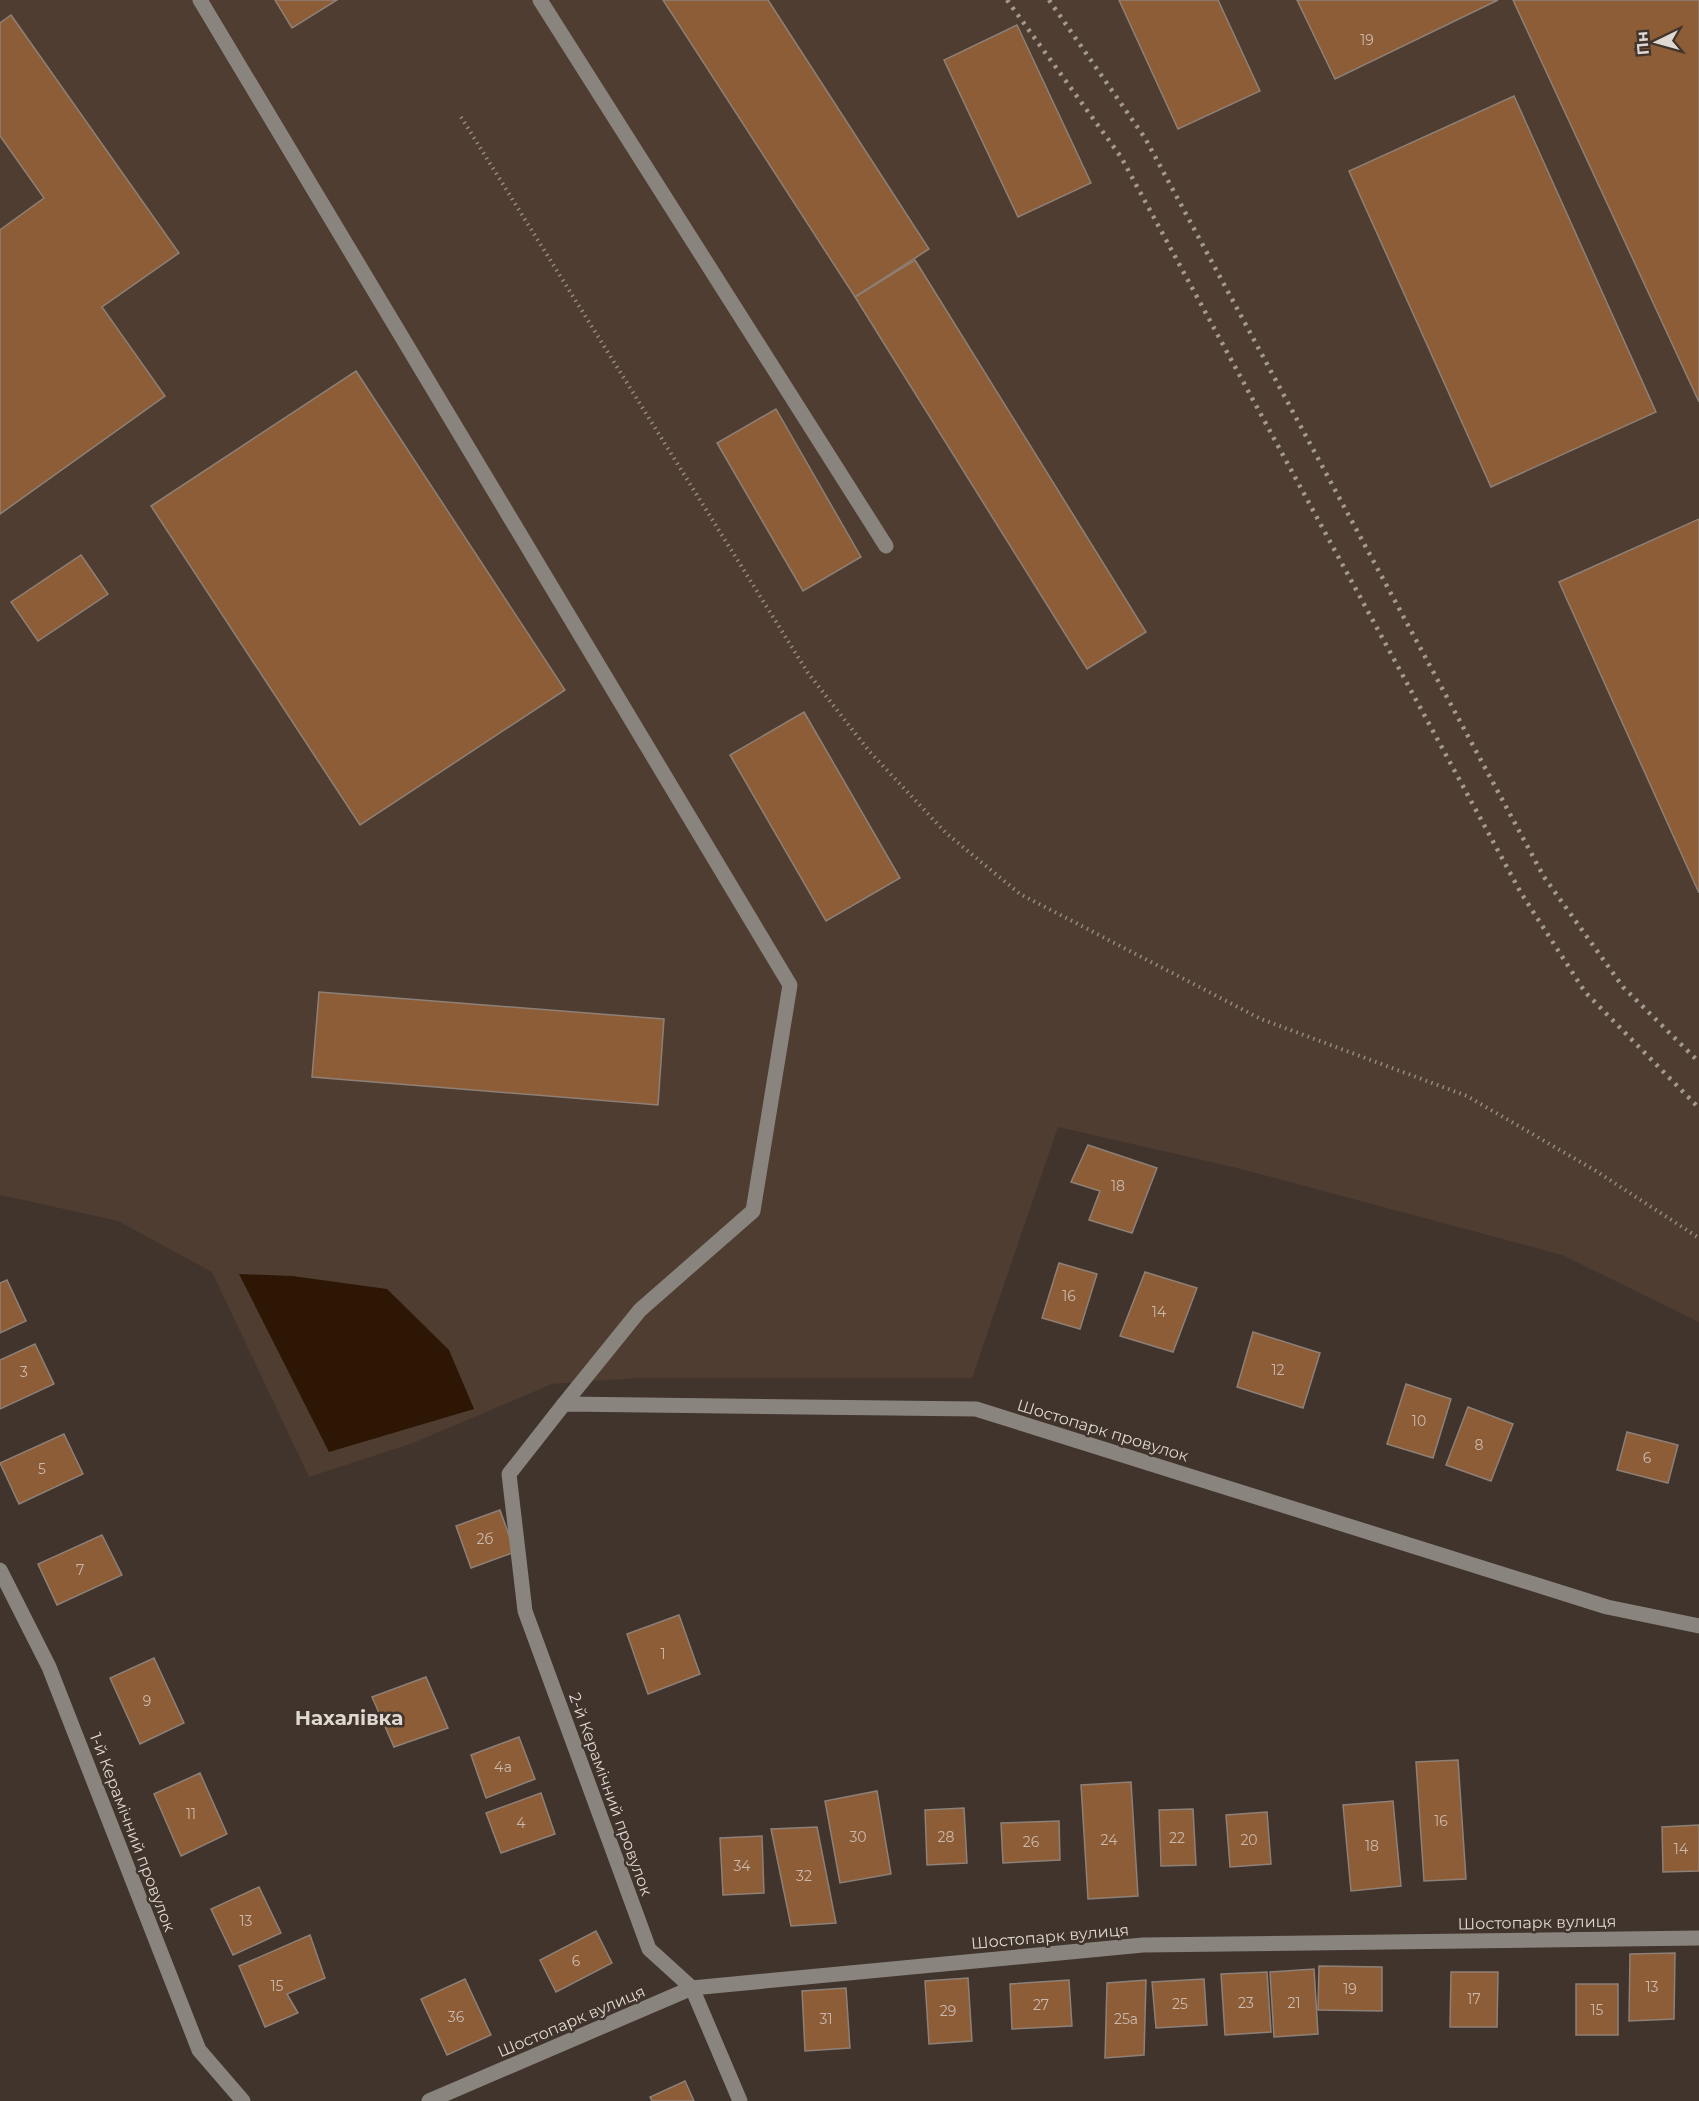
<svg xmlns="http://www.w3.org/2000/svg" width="1699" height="2101" viewBox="0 0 1699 2101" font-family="Montserrat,sans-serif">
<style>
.built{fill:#4e3d30}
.water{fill:#2d1603}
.building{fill:#8d5d38;stroke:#8e8077;stroke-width:1.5}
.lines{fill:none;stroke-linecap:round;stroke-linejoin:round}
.path{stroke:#938a84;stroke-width:4;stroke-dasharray:1.5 4.5;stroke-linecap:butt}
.minor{stroke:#8a847f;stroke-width:15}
.rail{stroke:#a29993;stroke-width:4.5;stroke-dasharray:3 6;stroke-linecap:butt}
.labels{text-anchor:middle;stroke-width:5;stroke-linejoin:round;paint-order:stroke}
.number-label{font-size:14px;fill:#cab9ac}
.street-label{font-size:16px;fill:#dfd8d3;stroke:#40342c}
.quarter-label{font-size:20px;font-weight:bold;fill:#dfd8d3;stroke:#40342c}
</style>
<rect width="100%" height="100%" fill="#40342c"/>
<path class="built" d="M 0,0 L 1699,0 L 1699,1322 L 1562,1255 L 1237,1168 L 1058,1127 L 972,1378 L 637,1378 L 552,1384 L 413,1443 L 309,1477 L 212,1272 L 118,1221 L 0,1195 Z"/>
<path class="water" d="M 239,1274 L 292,1276 L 387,1289 L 449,1350 L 474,1409 L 329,1452 Z"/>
<g class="building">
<path d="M 275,0 L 337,0 L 292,28 Z"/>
<path d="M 663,0 L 768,0 L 929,249 L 855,297 Z"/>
<path d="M 1119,0 L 1218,0 L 1260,91 L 1178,129 Z"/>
<path d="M 1297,0 L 1498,0 L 1335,79 Z"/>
<path d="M 1513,0 L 1699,0 L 1699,402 Z"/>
<path d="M 11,15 L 179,253 L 102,307 L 165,396 L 0,514 L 0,230 L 44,198 L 0,136 L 0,23 Z"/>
<path d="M 1017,25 L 1091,183 L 1018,217 L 944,60 Z"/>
<path d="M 1514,96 L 1656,412 L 1491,487 L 1349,171 Z"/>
<path d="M 915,260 L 1146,632 L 1087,669 L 855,297 Z"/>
<path d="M 356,371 L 565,690 L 360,825 L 151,506 Z"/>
<path d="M 776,409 L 861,557 L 803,591 L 717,443 Z"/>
<path d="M 1699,519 L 1699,893 L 1559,582 Z"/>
<path d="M 81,555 L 108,594 L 38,641 L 11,602 Z"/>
<path d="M 804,712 L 900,878 L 826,921 L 730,755 Z"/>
<path d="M 319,992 L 664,1019 L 658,1105 L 312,1077 Z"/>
<path d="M 1088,1145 L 1157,1168 L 1132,1233 L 1089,1220 L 1100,1191 L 1071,1182 Z"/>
<path d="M 1059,1263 L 1097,1274 L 1080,1329 L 1042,1318 Z"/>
<path d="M 1145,1272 L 1197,1288 L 1173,1352 L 1120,1336 Z"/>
<path d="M 7,1280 L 26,1321 L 0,1333 L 0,1283 Z"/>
<path d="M 1253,1332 L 1320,1353 L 1303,1408 L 1237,1387 Z"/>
<path d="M 35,1344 L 54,1384 L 0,1409 L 0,1360 Z"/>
<path d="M 1406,1384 L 1451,1399 L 1433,1458 L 1387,1444 Z"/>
<path d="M 1468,1407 L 1513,1424 L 1491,1481 L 1446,1465 Z"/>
<path d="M 1627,1432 L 1678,1445 L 1668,1483 L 1617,1470 Z"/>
<path d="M 64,1434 L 83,1474 L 19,1504 L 0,1463 Z"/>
<path d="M 500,1510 L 515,1552 L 471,1568 L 456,1526 Z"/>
<path d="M 102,1535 L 122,1575 L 57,1605 L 38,1564 Z"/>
<path d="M 679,1615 L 700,1674 L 648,1694 L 627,1634 Z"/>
<path d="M 154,1658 L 184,1723 L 140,1744 L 110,1678 Z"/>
<path d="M 426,1677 L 448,1728 L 394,1747 L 372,1697 Z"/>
<path d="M 519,1737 L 535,1779 L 486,1798 L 471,1755 Z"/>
<path d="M 1458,1760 L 1466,1879 L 1424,1881 L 1416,1762 Z"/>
<path d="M 200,1773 L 227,1834 L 181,1856 L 154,1794 Z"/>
<path d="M 1131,1782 L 1138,1896 L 1088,1899 L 1081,1785 Z"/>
<path d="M 877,1791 L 891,1874 L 840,1883 L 825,1801 Z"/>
<path d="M 541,1793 L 555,1834 L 501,1853 L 486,1813 Z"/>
<path d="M 1393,1801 L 1401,1886 L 1351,1891 L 1343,1805 Z"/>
<path d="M 964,1808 L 967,1863 L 927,1865 L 925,1810 Z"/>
<path d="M 1193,1809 L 1196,1865 L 1161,1866 L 1159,1810 Z"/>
<path d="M 1267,1812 L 1271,1864 L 1230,1867 L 1226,1815 Z"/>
<path d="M 1059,1821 L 1060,1860 L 1003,1863 L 1001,1823 Z"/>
<path d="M 1699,1825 L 1699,1871 L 1663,1872 L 1662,1827 Z"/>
<path d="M 817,1827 L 836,1923 L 791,1926 L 771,1829 Z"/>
<path d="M 762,1836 L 764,1893 L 723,1895 L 720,1838 Z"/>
<path d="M 259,1887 L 281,1933 L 233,1955 L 211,1909 Z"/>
<path d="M 596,1931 L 612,1963 L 556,1992 L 540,1960 Z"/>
<path d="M 310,1935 L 325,1978 L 287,1994 L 298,2013 L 265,2027 L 239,1966 Z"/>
<path d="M 1675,1953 L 1674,2019 L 1629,2021 L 1630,1954 Z"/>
<path d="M 1319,1966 L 1382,1967 L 1382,2011 L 1318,2010 Z"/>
<path d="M 1314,1969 L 1318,2034 L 1274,2037 L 1270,1972 Z"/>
<path d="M 1267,1972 L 1271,2032 L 1225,2035 L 1221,1974 Z"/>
<path d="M 1451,1972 L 1498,1972 L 1497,2027 L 1450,2027 Z"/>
<path d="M 968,1978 L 972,2041 L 929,2044 L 925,1981 Z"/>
<path d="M 465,1979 L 491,2035 L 447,2055 L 421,1999 Z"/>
<path d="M 1204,1979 L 1207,2025 L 1156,2028 L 1152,1982 Z"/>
<path d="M 1069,1980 L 1072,2026 L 1012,2029 L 1010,1984 Z"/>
<path d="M 1146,1980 L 1144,2055 L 1105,2058 L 1107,1983 Z"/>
<rect x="1576" y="1984" width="42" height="51"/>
<path d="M 846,1988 L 850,2048 L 805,2051 L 802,1991 Z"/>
<path d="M 685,2081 L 694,2101 L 652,2101 L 650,2097 Z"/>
</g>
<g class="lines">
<path class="path" d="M 461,117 L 808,673 L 869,751 L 946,833 L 1020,894 L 1261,1019 L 1467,1096 L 1596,1171 L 1699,1238"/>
<g class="minor">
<path d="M 200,0 L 790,985 L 753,1211 L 640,1310 L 564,1404"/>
<path d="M 540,0 L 886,546"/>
<path d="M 0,1570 L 49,1667 L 199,2050 L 243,2101"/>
<path d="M 429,2101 L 692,1988 L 1143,1945 L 1699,1938"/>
<path d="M 740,2101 L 692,1988 L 649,1949 L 525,1611 L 509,1474 L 564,1404 L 976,1409 L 1607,1607 L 1699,1626"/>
</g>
<g class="rail">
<path d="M 1007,0 L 1121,157 L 1521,893 L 1585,992 L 1699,1108"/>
<path d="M 1049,0 L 1145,138 L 1544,877 L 1623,987 L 1699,1062"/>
</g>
</g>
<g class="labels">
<g class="number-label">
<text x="1367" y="45">19</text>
<text x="1118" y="1191">18</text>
<text x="1069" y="1301">16</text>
<text x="1159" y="1317">14</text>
<text x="1278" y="1375">12</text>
<text x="24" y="1377">3</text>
<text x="1419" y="1426">10</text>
<text x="1479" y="1450">8</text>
<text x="1647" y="1463">6</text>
<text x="42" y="1474">5</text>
<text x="485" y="1544">2б</text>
<text x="80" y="1575">7</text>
<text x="663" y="1659">1</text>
<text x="147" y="1706">9</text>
<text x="503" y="1772">4а</text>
<text x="191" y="1819">11</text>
<text x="1441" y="1826">16</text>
<text x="521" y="1828">4</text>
<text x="858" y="1842">30</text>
<text x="946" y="1842">28</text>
<text x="1177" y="1843">22</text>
<text x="1109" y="1845">24</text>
<text x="1249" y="1845">20</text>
<text x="1031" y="1847">26</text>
<text x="1372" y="1851">18</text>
<text x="1681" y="1854">14</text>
<text x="742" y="1871">34</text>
<text x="804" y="1881">32</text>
<text x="246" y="1926">13</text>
<text x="576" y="1966">6</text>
<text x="277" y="1991">15</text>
<text x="1652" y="1992">13</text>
<text x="1350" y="1994">19</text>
<text x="1474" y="2004">17</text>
<text x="1246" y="2008">23</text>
<text x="1294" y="2008">21</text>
<text x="1180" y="2009">25</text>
<text x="1041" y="2010">27</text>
<text x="1597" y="2015">15</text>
<text x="948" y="2016">29</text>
<text x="456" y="2022">36</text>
<text x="826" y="2024">31</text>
<text x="1126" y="2024">25а</text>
</g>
<g class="street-label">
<text transform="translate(1103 1430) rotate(17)" y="6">Шостопарк провулок</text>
<text transform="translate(611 1794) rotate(70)" y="6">2-й Керамічний провулок</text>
<text transform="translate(133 1832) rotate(69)" y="6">1-й Керамічний провулок</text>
<text transform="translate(1537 1922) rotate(-1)" y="6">Шостопарк вулиця</text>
<text transform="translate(1050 1936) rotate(-5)" y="6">Шостопарк вулиця</text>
<text transform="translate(571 2021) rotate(-23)" y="6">Шостопарк вулиця</text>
</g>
<g class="quarter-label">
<text x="349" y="1725">Нахалівка</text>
</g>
</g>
<g transform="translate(1657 42) rotate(265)" stroke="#40342c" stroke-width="4.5" paint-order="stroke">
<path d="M0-4.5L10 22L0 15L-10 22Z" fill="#dfd8d3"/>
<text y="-9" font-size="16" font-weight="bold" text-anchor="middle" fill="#dfd8d3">Пн</text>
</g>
</svg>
